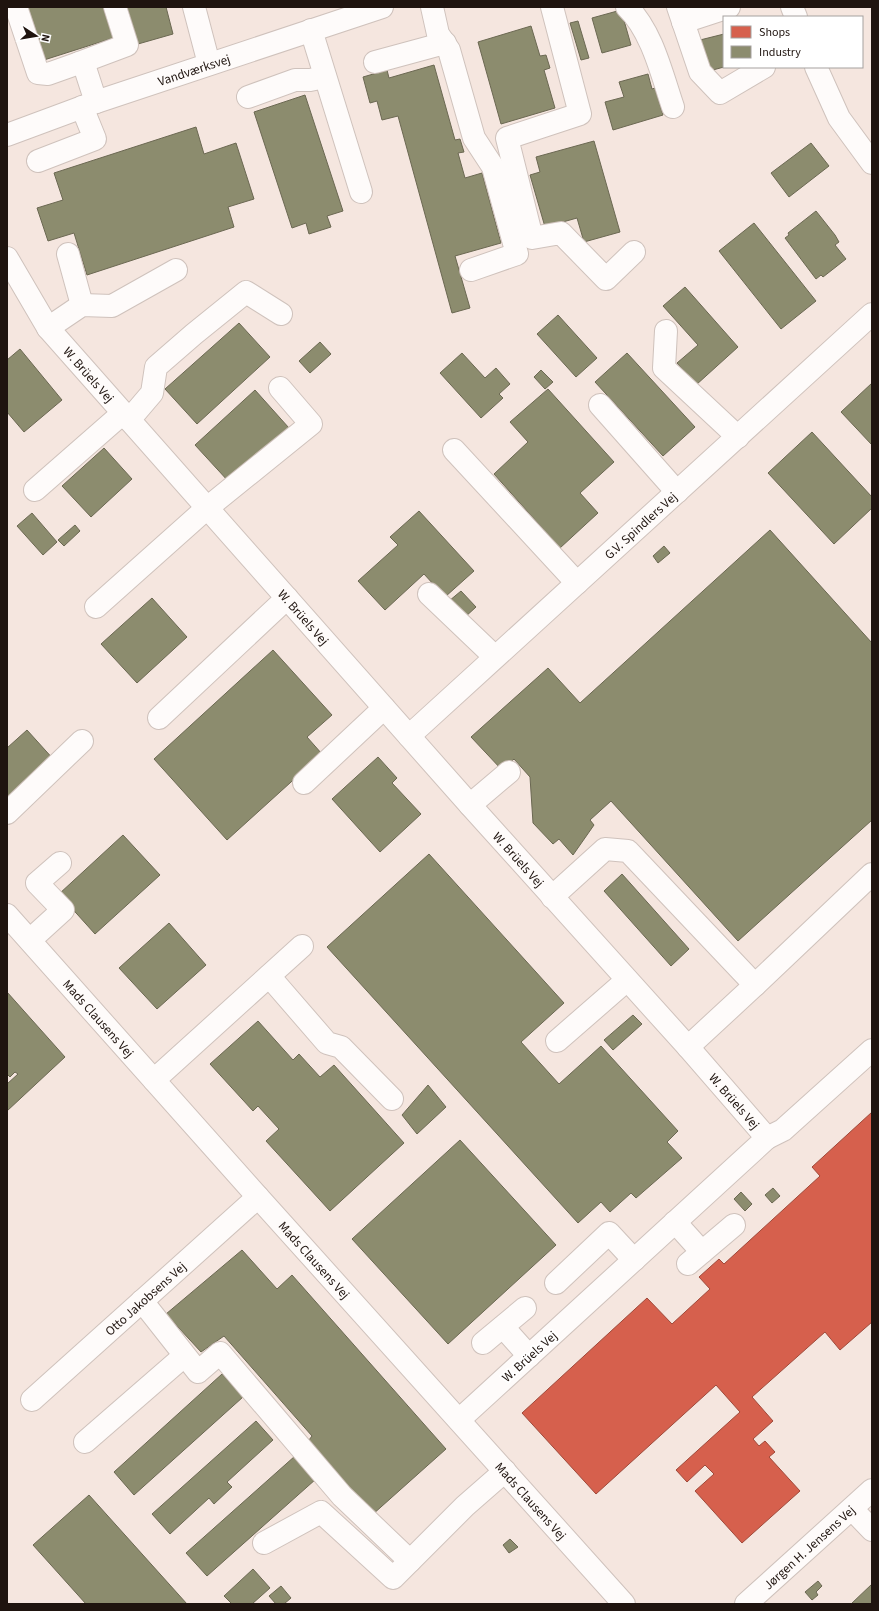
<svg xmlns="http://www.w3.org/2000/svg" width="879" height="1611" viewBox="0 0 879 1611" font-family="'Source Sans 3',sans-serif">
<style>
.shops{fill:#d6604d;stroke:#9f493a}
.industry{fill:#8c8c6e;stroke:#6b6852}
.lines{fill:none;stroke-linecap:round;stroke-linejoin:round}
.minor-casing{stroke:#cfc2bc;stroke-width:24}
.minor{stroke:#fefbfa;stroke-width:22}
.labels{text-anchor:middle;stroke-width:4;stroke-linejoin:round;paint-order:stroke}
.street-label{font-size:13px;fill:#1f140f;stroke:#fff}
</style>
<rect width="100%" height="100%" fill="#f5e6df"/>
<path class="shops" d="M 872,1112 L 872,1322 L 840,1350 L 825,1332 L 752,1397 L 773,1421 L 753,1439 L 759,1446 L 765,1441 L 775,1452 L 769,1457 L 800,1491 L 742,1543 L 695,1491 L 714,1474 L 705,1465 L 687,1482 L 676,1470 L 740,1412 L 716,1385 L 596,1494 L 522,1413 L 647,1298 L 672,1324 L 710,1289 L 699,1277 L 719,1259 L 724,1264 L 820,1176 L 812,1167 Z"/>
<g class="industry">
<path d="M 27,7 L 103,7 L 113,38 L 44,60 Z"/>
<path d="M 127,7 L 166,7 L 173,34 L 138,44 Z"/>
<path d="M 621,10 L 631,45 L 602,53 L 592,18 Z"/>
<path d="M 578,21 L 589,58 L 581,60 L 570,23 Z"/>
<path d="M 531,26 L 540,56 L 546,55 L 550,68 L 544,70 L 555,108 L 501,124 L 478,42 Z"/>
<path d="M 724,34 L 724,67 L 709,71 L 700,40 Z"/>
<path d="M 434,65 L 455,140 L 460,139 L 464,152 L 458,153 L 465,178 L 482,173 L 501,243 L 455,256 L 470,308 L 452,313 L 398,116 L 382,120 L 377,101 L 370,103 L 363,77 L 387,70 L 389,78 Z"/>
<path d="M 648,74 L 652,89 L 655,88 L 663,115 L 613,130 L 605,102 L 624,97 L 619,82 Z"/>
<path d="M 305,95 L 343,211 L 327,216 L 331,227 L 309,234 L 306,223 L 292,228 L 254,112 Z"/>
<path d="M 196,127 L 204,154 L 236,143 L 254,199 L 228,207 L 234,227 L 87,275 L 74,233 L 48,241 L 37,208 L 63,200 L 54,173 Z"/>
<path d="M 594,141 L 620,232 L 584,242 L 577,218 L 545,227 L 530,175 L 540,172 L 536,157 Z"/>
<path d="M 811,143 L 829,166 L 789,197 L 771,173 Z"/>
<path d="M 816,211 L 835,235 L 839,242 L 835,245 L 846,259 L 823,277 L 821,275 L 816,279 L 785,238 L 789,235 L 788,233 Z"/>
<path d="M 754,223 L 816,301 L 781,329 L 719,251 Z"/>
<path d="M 685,287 L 738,347 L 696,385 L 677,363 L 698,345 L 663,306 Z"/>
<path d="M 558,315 L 597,358 L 576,377 L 537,334 Z"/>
<path d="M 239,323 L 270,357 L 197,424 L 165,389 Z"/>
<path d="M 320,342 L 331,354 L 310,373 L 299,361 Z"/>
<path d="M 20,349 L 62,400 L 24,432 L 7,412 L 7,360 Z"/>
<path d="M 462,353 L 485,378 L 496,368 L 510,384 L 499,394 L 503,398 L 481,418 L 440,373 Z"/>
<path d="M 627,353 L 695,427 L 663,456 L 595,382 Z"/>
<path d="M 541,370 L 553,382 L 545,389 L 534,377 Z"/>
<path d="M 872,383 L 872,445 L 841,412 Z"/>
<path d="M 548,389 L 614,462 L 580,493 L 598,513 L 560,548 L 494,474 L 528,442 L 510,422 Z"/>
<path d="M 255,390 L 289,428 L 229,482 L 195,445 Z"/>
<path d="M 812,432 L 872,497 L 872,508 L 834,544 L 768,473 Z"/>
<path d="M 104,448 L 132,479 L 91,517 L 62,486 Z"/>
<path d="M 419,511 L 474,571 L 445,597 L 424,574 L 385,610 L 358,581 L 398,545 L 390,537 Z"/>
<path d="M 32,513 L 57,542 L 43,555 L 17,526 Z"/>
<path d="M 75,525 L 80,531 L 64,546 L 58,540 Z"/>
<path d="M 770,530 L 872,643 L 872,820 L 738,941 L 611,801 L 590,820 L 594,825 L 573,855 L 559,839 L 553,844 L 533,823 L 530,777 L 514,759 L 502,770 L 471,737 L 548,668 L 580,703 Z"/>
<path d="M 664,546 L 670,553 L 658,563 L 653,556 Z"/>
<path d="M 461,591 L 476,607 L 464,618 L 449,601 Z"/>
<path d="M 152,598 L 187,637 L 137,683 L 101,644 Z"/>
<path d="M 273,650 L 332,715 L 307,737 L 322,754 L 227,840 L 154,759 Z"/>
<path d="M 27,730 L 55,761 L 7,805 L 7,748 Z"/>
<path d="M 378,757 L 397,778 L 392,783 L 421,814 L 380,852 L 332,799 Z"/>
<path d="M 123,835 L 160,875 L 95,934 L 59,894 Z"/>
<path d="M 429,854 L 564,1003 L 521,1042 L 559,1084 L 601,1046 L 678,1131 L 667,1142 L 682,1158 L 636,1198 L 631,1193 L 610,1212 L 601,1202 L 578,1223 L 327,947 Z"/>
<path d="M 622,874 L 689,949 L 671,966 L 604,891 Z"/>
<path d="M 169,923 L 206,965 L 157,1009 L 119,968 Z"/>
<path d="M 7,992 L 65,1057 L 7,1111 L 7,1084 L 18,1074 L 15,1072 L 10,1077 L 7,1074 Z"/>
<path d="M 633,1015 L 642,1024 L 613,1050 L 604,1040 Z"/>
<path d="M 258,1021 L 293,1060 L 299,1054 L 320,1077 L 334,1065 L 404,1143 L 330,1211 L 266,1141 L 279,1129 L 258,1106 L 253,1111 L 210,1064 Z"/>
<path d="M 428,1085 L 446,1107 L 417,1134 L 402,1115 Z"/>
<path d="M 460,1140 L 556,1245 L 448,1344 L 352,1239 Z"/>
<path d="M 773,1188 L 780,1196 L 772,1203 L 765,1195 Z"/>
<path d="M 741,1192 L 752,1204 L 745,1211 L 734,1199 Z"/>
<path d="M 242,1250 L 277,1289 L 292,1275 L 446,1449 L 372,1515 L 333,1471 L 334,1469 L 309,1440 L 312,1436 L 224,1336 L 201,1352 L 166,1314 Z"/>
<path d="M 222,1374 L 243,1397 L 134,1495 L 114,1472 Z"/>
<path d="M 256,1421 L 273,1440 L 227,1482 L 232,1487 L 214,1504 L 209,1498 L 170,1534 L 152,1514 Z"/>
<path d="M 295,1456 L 316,1479 L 207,1576 L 186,1553 Z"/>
<path d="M 89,1495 L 187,1604 L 86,1604 L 33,1545 Z"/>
<path d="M 510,1539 L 518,1547 L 509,1553 L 503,1545 Z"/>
<path d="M 253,1569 L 270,1588 L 252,1604 L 232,1604 L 224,1596 Z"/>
<path d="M 818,1581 L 822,1586 L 816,1592 L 818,1595 L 812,1600 L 805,1592 Z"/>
<path d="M 872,1584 L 872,1604 L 851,1604 Z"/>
<path d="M 281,1586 L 291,1598 L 284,1604 L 276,1604 L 269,1596 Z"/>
</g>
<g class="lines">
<defs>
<g id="minor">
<path d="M 16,7 L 38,73 L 48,74 L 79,63 L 85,68 L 96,102"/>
<path d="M 194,7 L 209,64"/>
<path d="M 432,7 L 438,34 L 449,50 L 474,138 L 493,167 L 517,254 L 471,270"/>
<path d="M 552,7 L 580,114 L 507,138 L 532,238 L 561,233 L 606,279 L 634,252"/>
<path d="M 627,7 C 652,31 662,75 673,107"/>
<path d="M 678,7 L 700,72 L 720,93 L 764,67"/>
<path d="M 792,7 L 796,17"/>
<path d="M 683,22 L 729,7"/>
<path d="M 311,30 L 361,192"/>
<path d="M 375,62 L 445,43"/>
<path d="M 79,63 L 127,45 L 115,7"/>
<path d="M 816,67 L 839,118 L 872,163"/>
<path d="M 248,97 L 295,80 L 310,80 L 325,77"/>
<path id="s1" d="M 7,135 L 96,102 L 382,7"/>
<path d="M 38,161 L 95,139 L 82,107"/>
<path d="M 68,254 L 82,305"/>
<path id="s2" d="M 7,258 L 48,328 L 470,805 L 688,1047 L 767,1138 L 459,1420"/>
<path d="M 48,328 L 82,305 L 112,306 L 176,270"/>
<path d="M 666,331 L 664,368 L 738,437"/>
<path d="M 600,405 L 677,492"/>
<path d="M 129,420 L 152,393 L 156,367 L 194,334 L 246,292 L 281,314"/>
<path d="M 454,450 L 577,583"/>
<path d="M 35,490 L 123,413"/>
<path d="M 429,594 L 495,657"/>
<path d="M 96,607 L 207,508 L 311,424 L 280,388"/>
<path d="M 159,718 L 287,598"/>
<path id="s3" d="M 409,736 L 872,314"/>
<path d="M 304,783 L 384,708"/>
<path d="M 470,805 L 509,772"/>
<path d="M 7,813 L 82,741"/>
<path d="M 552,897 L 605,849 L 628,851 L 755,985 L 688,1047"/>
<path id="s4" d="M 7,915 L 258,1197 L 624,1604"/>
<path d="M 30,940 L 63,910 L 37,883 L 60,863"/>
<path d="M 269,976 L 327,1043 L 341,1047 L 392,1099"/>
<path d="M 755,985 L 872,874"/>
<path d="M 557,1041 L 627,980"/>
<path d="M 154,1080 L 302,946"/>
<path d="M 767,1138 L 783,1130 L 872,1050"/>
<path d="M 675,1222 L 702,1252"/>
<path d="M 688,1264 L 734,1225"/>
<path d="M 556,1283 L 609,1233 L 634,1260"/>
<path d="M 142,1301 L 198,1372 L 220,1353 L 342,1496 L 410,1561"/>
<path d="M 503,1327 L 529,1356"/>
<path d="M 483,1343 L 525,1308"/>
<path id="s5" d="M 32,1400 L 258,1197"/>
<path d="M 85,1442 L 184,1356"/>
<path d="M 852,1509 L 872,1530"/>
<path d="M 264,1543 L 321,1512 L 393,1578 L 465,1506 L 505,1471"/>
<path id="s6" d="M 746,1604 L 872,1490"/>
</g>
</defs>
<use href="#minor" class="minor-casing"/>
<use href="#minor" class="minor"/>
</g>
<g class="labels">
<g class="street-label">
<text dy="5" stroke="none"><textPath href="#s1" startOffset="198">Vandværksvej</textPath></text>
<text dy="5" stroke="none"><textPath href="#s2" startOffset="143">W. Brüels Vej</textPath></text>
<text dy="5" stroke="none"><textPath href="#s3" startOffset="313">G.V. Spindlers Vej</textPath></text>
<text dy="5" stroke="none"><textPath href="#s2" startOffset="467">W. Brüels Vej</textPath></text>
<text dy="5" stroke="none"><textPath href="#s2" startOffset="791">W. Brüels Vej</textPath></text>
<text dy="5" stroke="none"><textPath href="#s4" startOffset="138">Mads Clausens Vej</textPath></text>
<text dy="5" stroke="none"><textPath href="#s2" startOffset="1115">W. Brüels Vej</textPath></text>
<text dy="5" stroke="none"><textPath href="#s4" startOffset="462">Mads Clausens Vej</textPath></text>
<text dy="5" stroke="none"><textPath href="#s5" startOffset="152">Otto Jakobsens Vej</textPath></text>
<text transform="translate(529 1356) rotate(-42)" y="5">W. Brüels Vej</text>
<text dy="5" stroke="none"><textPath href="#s4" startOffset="786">Mads Clausens Vej</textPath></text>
<text dy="5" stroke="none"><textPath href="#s6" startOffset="85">Jørgen H. Jensens Vej</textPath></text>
</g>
</g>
<rect width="879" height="1611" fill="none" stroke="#1f140f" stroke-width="16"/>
<rect x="723" y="16" width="140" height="52" fill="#ffffff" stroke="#a5a19f"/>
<rect x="731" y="26" width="20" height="12" fill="#d6604d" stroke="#a5a19f"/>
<text x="759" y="36" font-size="12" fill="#1f140f">Shops</text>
<rect x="731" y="46" width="20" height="12" fill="#8c8c6e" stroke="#a5a19f"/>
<text x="759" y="56" font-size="12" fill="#1f140f">Industry</text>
<g transform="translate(36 36) rotate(102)" stroke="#ffffff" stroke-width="3" paint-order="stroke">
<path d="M0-3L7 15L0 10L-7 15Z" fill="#1f140f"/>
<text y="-6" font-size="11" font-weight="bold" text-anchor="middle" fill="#1f140f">N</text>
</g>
</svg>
